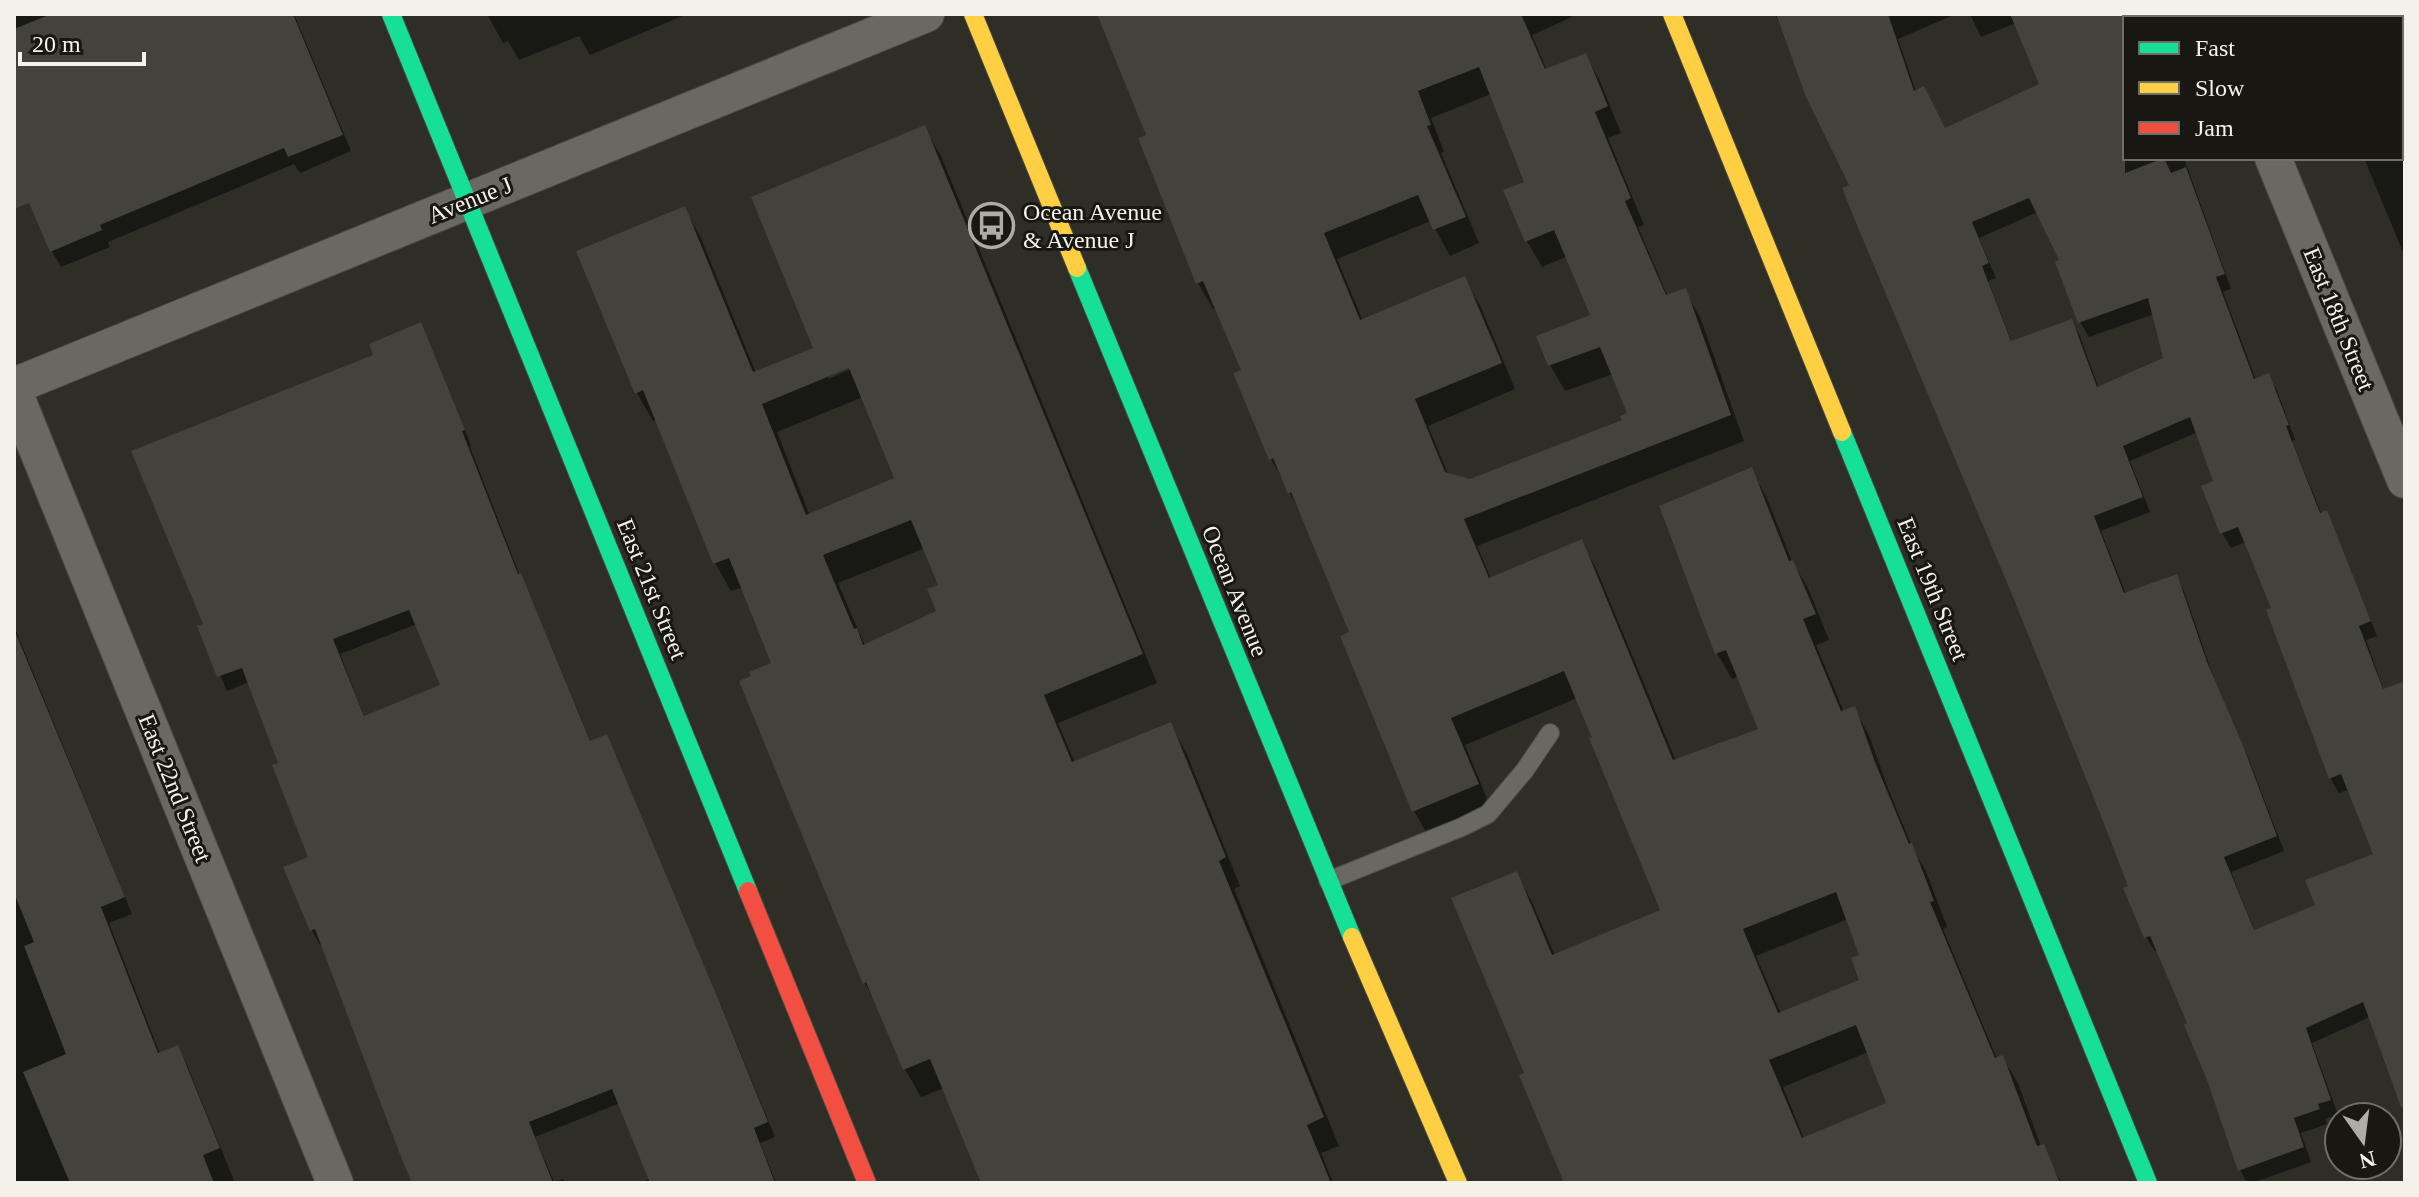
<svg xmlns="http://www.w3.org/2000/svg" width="2419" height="1197" viewBox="0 0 2419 1197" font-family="Georgia,serif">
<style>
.shadow{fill:#0007;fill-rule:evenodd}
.building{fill:#43423c;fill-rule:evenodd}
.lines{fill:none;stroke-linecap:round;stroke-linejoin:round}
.lane-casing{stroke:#4a4a43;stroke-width:20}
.street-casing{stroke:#4a4a43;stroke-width:38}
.fast-casing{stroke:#4a4a43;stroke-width:20}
.slow-casing{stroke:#4a4a43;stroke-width:20}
.jam-casing{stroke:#4a4a43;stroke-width:20}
.lane{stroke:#696862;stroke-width:18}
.street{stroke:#696862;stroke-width:36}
.fast{stroke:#16e098;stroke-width:18}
.slow{stroke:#ffcf43;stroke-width:18}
.jam{stroke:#f24e42;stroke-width:18}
.labels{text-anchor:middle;stroke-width:6;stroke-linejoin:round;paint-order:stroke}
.street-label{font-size:24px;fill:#f3f1e9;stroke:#191712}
.poi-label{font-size:24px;fill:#f3f1e9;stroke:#191712;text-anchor:start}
</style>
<rect width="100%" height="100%" fill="#2e2d26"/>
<g class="shadow">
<path d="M 14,14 L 294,14 L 351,151 L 300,173 L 294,164 L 108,242 L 110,247 L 61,267 L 52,251 L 14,159 Z"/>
<path d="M 487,14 L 687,14 L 590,55 L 579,36 L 519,60 L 508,41 L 503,43 Z"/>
<path d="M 1116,14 L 1571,14 L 1572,17 L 1532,35 L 1547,71 L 1585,55 L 1600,81 L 1621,133 L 1608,138 L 1644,225 L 1638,227 L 1668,297 L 1685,291 L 1700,317 L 1744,441 L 1477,546 L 1491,579 L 1581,542 L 1596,568 L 1676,761 L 1760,730 L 1739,676 L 1732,679 L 1717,653 L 1751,470 L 1766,496 L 1792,561 L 1808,588 L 1829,640 L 1816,645 L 1844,712 L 1854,709 L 1869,735 L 1889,791 L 1913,849 L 1926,871 L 1947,927 L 1943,929 L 1997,1059 L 2002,1057 L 2018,1083 L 2041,1147 L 2062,1183 L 1565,1183 L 1526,1074 L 1516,873 L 1531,900 L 1555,956 L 1663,911 L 1577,698 L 1465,745 L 1492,811 L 1429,837 L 1414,811 L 1352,633 L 1304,519 L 1271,459 L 1243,371 L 1217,308 L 1213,309 L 1198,283 L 1148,136 ZM 1491,94 L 1527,183 L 1527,241 L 1542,267 L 1568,256 L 1593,316 L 1550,365 L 1565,391 L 1613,374 L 1629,414 L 1624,421 L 1454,488 L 1428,426 L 1515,389 L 1480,305 L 1464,279 L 1363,321 L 1337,259 L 1431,221 L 1450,256 L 1479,243 L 1441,153 L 1444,152 L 1431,118 ZM 1848,919 L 1861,956 L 1862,981 L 1781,1014 L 1756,956 ZM 1868,1052 L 1888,1104 L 1804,1139 L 1783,1087 Z"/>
<path d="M 1775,14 L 1956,14 L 1898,39 L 1916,92 L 1945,130 L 2042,85 L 2016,23 L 1981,37 L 1970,14 L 2124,14 L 2125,158 L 2184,158 L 2231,289 L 2223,292 L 2256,380 L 2268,376 L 2277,390 L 2295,440 L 2292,441 L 2322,515 L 2326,513 L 2334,528 L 2377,636 L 2366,640 L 2384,691 L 2405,698 L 2405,1078 L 2370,1017 L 2312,1043 L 2338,1115 L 2325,1119 L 2327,1124 L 2301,1133 L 2311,1162 L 2252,1183 L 2247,1183 L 2240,1170 L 2189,1025 L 2158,950 L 2155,951 L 2146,937 L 2131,887 L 1851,186 ZM 2038,212 L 2062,261 L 2080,322 L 2089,337 L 2154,314 L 2165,359 L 2099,389 L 2080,336 L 2071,321 L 2012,342 L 1988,281 L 1996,278 L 1979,238 ZM 2198,432 L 2216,482 L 2203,487 L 2222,533 L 2231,548 L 2246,542 L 2274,609 L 2330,778 L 2339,793 L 2349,789 L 2375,855 L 2317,906 L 2255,932 L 2231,872 L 2284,851 L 2249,760 L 2214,679 L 2184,591 L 2176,577 L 2126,594 L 2101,531 L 2150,512 L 2130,461 Z"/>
<path d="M 2309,14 L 2405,14 L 2405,257 L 2364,158 L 2401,158 L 2401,18 L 2311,18 Z"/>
<path d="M 924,128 L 941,156 L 1157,683 L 1058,723 L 1075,763 L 1170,724 L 1186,752 L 1240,886 L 1234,889 L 1339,1146 L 1321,1153 L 1333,1183 L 983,1183 L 944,1088 L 921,1097 L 905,1069 L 879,1008 L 865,983 L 774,664 L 743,587 L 731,591 L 715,563 L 657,419 L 653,421 L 637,393 L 684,208 L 700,236 L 756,373 L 816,349 ZM 858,363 L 859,366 L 828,379 L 828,375 ZM 863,397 L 897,479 L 810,516 L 777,432 ZM 925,548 L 941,586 L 938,612 L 865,646 L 838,583 Z"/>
<path d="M 420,325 L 471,445 L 470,447 L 520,576 L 528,590 L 591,743 L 606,737 L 614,751 L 726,1018 L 775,1137 L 760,1143 L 776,1183 L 640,1183 L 651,1178 L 620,1103 L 535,1137 L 554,1182 L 563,1179 L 565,1183 L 415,1183 L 322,944 L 320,945 L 312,931 L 285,868 L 310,858 L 281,764 L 249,682 L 227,691 L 200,627 L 205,625 L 376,356 ZM 417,624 L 442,686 L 365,718 L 340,654 Z"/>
<path d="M 14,626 L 132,914 L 109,923 L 160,1054 L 177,1047 L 186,1063 L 235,1183 L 14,1183 Z"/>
</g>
<g class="building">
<path d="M 51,14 L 293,14 L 343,135 L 288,157 L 284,148 L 100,225 L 102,230 L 50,252 L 29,203 L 14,209 L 14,29 Z"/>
<path d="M 1097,14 L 1521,14 L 1545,69 L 1586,53 L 1608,106 L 1595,112 L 1631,198 L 1625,201 L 1666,295 L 1686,288 L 1731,415 L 1464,519 L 1489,578 L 1582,539 L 1673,760 L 1758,729 L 1726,650 L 1715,654 L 1659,506 L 1752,467 L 1789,561 L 1793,560 L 1816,614 L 1803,619 L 1841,711 L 1855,706 L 1875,762 L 1909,844 L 1912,843 L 1934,901 L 1930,902 L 1995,1058 L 2003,1055 L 2037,1146 L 2044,1144 L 2060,1183 L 1564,1183 L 1519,1075 L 1524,1073 L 1451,898 L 1517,871 L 1552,955 L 1660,910 L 1589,738 L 1592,738 L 1564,671 L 1451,718 L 1479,784 L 1412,812 L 1340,636 L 1349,632 L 1291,492 L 1288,494 L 1273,458 L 1269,460 L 1233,373 L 1241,370 L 1203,281 L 1196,284 L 1138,138 L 1146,135 ZM 1479,67 L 1524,182 L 1503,190 L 1525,242 L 1554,230 L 1590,315 L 1536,336 L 1548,366 L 1600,347 L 1627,413 L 1620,416 L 1622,420 L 1470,479 L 1445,472 L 1415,399 L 1502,363 L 1465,276 L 1360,320 L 1324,233 L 1418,195 L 1433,230 L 1466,217 L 1427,126 L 1431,125 L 1418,91 ZM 1836,892 L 1859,955 L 1851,958 L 1859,980 L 1778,1013 L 1743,929 ZM 1856,1025 L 1886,1103 L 1802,1138 L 1769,1060 Z"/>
<path d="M 1776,14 L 1888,14 L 1914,91 L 1924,86 L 1945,128 L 2039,84 L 2010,14 L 2125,14 L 2125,173 L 2164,158 L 2171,173 L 2186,167 L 2225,274 L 2216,277 L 2254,379 L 2269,373 L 2289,425 L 2286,426 L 2320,513 L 2327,510 L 2371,621 L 2359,626 L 2383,689 L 2405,681 L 2405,1106 L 2401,1107 L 2363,1002 L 2306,1028 L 2331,1100 L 2318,1104 L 2320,1109 L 2294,1118 L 2304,1147 L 2238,1171 L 2207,1080 L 2184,1025 L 2187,1023 L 2150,936 L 2144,938 L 2123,888 L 2128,886 L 2101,816 L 2013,597 L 1859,230 L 1842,188 L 1849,185 L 1806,97 ZM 2029,198 L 2059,260 L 2055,262 L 2078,323 L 2148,298 L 2163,358 L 2097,387 L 2072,319 L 2011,341 L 1982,266 L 1989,263 L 1972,222 ZM 2190,417 L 2213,481 L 2201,486 L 2220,534 L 2238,527 L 2271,608 L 2266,610 L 2329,779 L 2341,774 L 2373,854 L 2305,880 L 2315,905 L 2254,930 L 2224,857 L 2277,836 L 2242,743 L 2207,662 L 2177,574 L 2124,593 L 2094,516 L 2143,497 L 2123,446 Z"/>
<path d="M 925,125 L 1143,654 L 1044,695 L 1072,762 L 1171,722 L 1226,857 L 1219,861 L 1324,1117 L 1307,1125 L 1331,1183 L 981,1183 L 930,1059 L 903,1070 L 866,982 L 863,984 L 739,681 L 751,676 L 749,672 L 771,663 L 729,558 L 713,564 L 643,390 L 635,394 L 576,251 L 685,206 L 753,372 L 813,348 L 751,197 ZM 849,368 L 894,478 L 806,515 L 762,404 ZM 911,520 L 938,585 L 927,589 L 936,611 L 863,645 L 857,628 L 854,629 L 823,555 Z"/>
<path d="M 421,322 L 465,430 L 462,431 L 518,574 L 521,573 L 590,741 L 607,734 L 719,1001 L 768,1122 L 754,1128 L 775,1183 L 650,1183 L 612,1089 L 529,1122 L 553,1183 L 412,1183 L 401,1157 L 315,929 L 310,931 L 283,867 L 308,857 L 272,765 L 278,763 L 242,668 L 217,677 L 197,626 L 203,624 L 131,451 L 373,355 L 369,344 ZM 409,610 L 440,685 L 364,716 L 333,639 Z"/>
<path d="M 14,629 L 125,897 L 101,907 L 158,1053 L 178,1045 L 220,1148 L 203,1155 L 214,1183 L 70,1183 L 23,1072 L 66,1054 L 24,946 L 34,942 L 14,893 Z"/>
</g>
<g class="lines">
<defs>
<path id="lane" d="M 1328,881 L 1462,827 L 1488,814 L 1525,770 L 1550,733"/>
<g id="street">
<path d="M 2214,14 L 2216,18"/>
<path d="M 2273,158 L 2405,480"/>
<path d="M 14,386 L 926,14"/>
<path d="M 14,392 L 335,1183"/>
</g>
<g id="fast">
<path d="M 391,14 L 748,891"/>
<path d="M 1077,268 L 1352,937"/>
<path d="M 1842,432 L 2148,1183"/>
</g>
<g id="slow">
<path d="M 973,14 L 1077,268"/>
<path d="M 1672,14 L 1842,432"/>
<path d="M 1352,937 L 1458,1183"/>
</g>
<path id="jam" d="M 748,891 L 867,1183"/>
</defs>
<use href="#lane" class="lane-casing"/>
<use href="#street" class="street-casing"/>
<use href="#fast" class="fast-casing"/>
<use href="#slow" class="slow-casing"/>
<use href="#jam" class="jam-casing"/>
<use href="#lane" class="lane"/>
<use href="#street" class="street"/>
<use href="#fast" class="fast"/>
<use href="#slow" class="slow"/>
<use href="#jam" class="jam"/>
</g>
<defs>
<symbol id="bus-ring" viewBox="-11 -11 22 22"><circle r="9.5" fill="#191712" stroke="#aeaca5" stroke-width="1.5"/><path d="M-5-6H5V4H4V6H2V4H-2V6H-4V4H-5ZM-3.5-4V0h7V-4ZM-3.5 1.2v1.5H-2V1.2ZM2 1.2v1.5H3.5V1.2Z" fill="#aeaca5"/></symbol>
</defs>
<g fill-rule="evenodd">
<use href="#bus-ring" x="966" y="200" width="51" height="51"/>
</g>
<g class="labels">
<g class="street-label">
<text transform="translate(470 200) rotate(-22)" y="8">Avenue J</text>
<text transform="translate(2339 319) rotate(68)" y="8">East 18th Street</text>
<text transform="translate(652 589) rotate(68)" y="8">East 21st Street</text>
<text transform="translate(1933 589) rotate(68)" y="8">East 19th Street</text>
<text transform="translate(1235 591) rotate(68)" y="8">Ocean Avenue</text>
<text transform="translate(175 788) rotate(68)" y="8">East 22nd Street</text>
</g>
<g class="poi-label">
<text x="1023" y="220">Ocean Avenue<tspan x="1023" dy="28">&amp; Avenue J</tspan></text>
</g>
</g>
<rect width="2419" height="1197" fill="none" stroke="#f3f1e9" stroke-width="32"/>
<rect x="2123" y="16" width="280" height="144" fill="#191712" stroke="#706e68" stroke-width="2"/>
<rect x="2139" y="42" width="40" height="12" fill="#16e098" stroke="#706e68" stroke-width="2"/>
<text x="2195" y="56" font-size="24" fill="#f3f1e9">Fast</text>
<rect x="2139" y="82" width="40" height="12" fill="#ffcf43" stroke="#706e68" stroke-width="2"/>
<text x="2195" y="96" font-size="24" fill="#f3f1e9">Slow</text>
<rect x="2139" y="122" width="40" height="12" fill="#f24e42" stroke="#706e68" stroke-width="2"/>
<text x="2195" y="136" font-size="24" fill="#f3f1e9">Jam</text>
<g transform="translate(2363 1141) rotate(166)"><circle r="38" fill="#191712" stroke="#706e68" stroke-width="2"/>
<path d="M0-6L14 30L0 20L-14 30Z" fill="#aeaca5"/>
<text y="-12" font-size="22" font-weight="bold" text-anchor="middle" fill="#f3f1e9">N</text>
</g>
<path d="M20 52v12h124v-12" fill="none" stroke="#f3f1e9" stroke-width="4"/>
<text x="32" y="52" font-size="24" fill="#f3f1e9" stroke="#191712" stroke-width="6" paint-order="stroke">20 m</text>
</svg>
